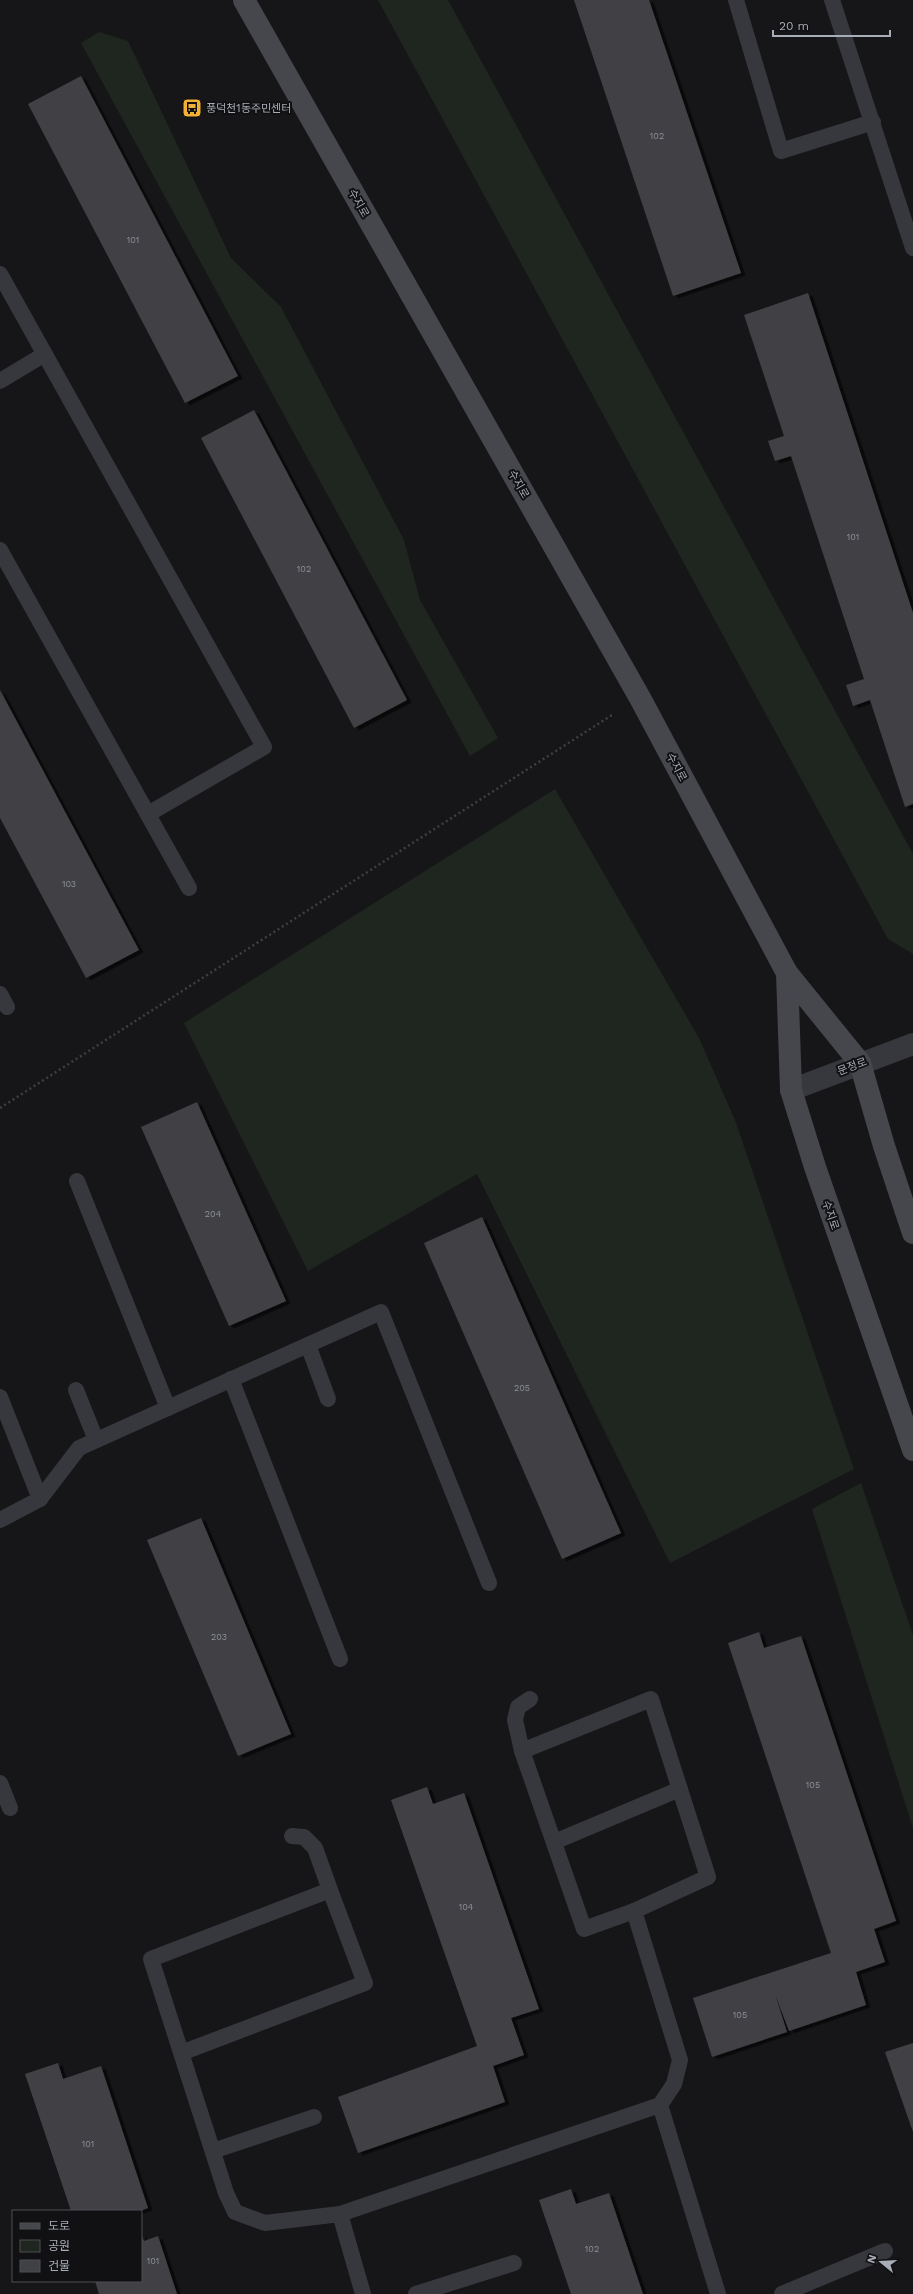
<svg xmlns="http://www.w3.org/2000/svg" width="913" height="2294" viewBox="0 0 913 2294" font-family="'Work Sans','Noto Sans KR',sans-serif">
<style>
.green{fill:#1e261f}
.building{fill:#404145;filter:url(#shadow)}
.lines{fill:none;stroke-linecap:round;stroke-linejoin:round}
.path{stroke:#3d3f44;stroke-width:2.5;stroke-dasharray:2 3;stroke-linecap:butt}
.service{stroke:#37383d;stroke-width:16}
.tertiary{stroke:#37383d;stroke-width:22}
.secondary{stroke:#45474d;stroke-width:22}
.labels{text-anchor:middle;stroke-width:4;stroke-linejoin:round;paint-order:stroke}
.number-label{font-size:9px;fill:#8e929b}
.poi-label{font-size:11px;fill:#a8adb8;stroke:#111113;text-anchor:start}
.street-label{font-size:11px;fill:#a8adb8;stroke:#111113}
</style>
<defs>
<filter id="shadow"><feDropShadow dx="4.5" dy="2.5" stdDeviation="0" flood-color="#0009"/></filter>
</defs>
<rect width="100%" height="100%" fill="#161618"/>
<g class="green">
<path d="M 378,0 L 448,0 L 913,854 L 913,954 L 888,939 Z"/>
<path d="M 99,32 L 128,41 L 231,258 L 281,307 L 404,540 L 420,600 L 498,738 L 470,756 L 81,43 Z"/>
<path d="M 555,789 L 699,1038 L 735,1120 L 854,1469 L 670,1563 L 477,1174 L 308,1271 L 184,1023 Z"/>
<path d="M 861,1483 L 913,1635 L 913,1828 L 812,1509 Z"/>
</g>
<g class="building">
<path d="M 574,0 L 649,0 L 741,273 L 673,296 Z"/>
<path d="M 81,76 L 238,376 L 185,403 L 28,104 Z"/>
<path d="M 808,293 L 913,613 L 913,804 L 905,807 L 870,700 L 853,706 L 846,685 L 864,679 L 791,456 L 775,461 L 768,441 L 784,436 L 744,315 Z"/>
<path d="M 254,410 L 407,700 L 354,728 L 201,438 Z"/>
<path d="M 0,690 L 139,950 L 86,978 L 0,818 Z"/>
<path d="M 197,1102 L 286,1301 L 229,1326 L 141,1127 Z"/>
<path d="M 482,1217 L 621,1533 L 562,1559 L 424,1243 Z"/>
<path d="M 201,1518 L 291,1734 L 238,1756 L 147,1540 Z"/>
<path d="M 759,1632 L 764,1648 L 801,1636 L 896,1921 L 874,1929 L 885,1962 L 856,1972 L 866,2005 L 789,2031 L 775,1994 L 787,2032 L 712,2057 L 693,1998 L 831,1953 L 728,1643 Z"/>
<path d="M 427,1787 L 433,1804 L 464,1793 L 539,2009 L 511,2018 L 524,2055 L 493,2066 L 505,2102 L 358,2153 L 338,2097 L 477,2046 L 391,1800 Z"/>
<path d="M 913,2043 L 913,2132 L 885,2052 Z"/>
<path d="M 58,2063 L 63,2079 L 101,2066 L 148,2208 L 140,2211 L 71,2211 L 25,2074 Z"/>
<path d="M 571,2189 L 576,2204 L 609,2193 L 643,2294 L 571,2294 L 539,2200 Z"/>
<path d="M 141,2233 L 144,2241 L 158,2236 L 177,2294 L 99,2294 L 95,2281 L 141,2281 Z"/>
</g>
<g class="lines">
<path class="path" d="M 0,1108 L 612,715"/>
<g class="service">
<path d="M 736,0 L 781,151 L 873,122"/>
<path d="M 832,0 L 913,248"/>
<path d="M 0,274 L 264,747 L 148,814"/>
<path d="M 0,381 L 45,354"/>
<path d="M 0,550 L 189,888"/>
<path d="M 0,994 L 7,1007"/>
<path d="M 77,1181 L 168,1408"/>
<path d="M 308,1345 L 328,1399"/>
<path d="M 231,1379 L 340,1659"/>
<path d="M 76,1390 L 96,1440"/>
<path d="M 0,1397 L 40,1499"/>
<path d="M 0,1520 L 40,1499 L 79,1448 L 381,1312 L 489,1583"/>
<path d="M 651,1699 L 708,1877 L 634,1911 L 584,1929 L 522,1751 Z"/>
<path d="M 522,1751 L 515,1720 L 518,1707 L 530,1699"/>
<path d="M 0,1783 L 10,1808"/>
<path d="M 292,1836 L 304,1837 L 315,1848 L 330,1890"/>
<path d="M 554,1842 L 680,1789"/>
<path d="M 634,1911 L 680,2060 L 674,2084 L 660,2105 L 718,2294"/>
<path d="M 181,2053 L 365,1983 L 330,1890 L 151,1959 L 226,2193 L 235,2212 L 265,2223 L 340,2214 L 660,2105"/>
<path d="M 213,2151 L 314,2117"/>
<path d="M 340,2214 L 363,2294"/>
<path d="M 416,2294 L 514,2263"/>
<path d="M 782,2294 L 885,2251"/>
</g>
<path class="tertiary" d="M 791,1090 L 913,1044"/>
<g class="secondary">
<path d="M 244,0 L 640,698 L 787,973 L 860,1063 L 884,1146 L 913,1233"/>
<path d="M 787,973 L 791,1090 L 815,1167 L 913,1450"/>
</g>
</g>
<defs>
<symbol id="bus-square" viewBox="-11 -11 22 22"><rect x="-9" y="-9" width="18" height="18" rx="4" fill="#f2b134" stroke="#111113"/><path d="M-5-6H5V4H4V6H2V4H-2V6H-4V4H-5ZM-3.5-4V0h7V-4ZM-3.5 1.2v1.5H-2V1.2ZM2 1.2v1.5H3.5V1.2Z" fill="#111"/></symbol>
</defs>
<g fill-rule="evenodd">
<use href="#bus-square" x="181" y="97" width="22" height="22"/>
</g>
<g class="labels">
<g class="number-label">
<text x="657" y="139">102</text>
<text x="133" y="243">101</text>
<text x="853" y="540">101</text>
<text x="304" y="572">102</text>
<text x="69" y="887">103</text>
<text x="213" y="1217">204</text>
<text x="522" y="1391">205</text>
<text x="219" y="1640">203</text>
<text x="813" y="1788">105</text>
<text x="466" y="1910">104</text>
<text x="740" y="2018">105</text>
<text x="88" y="2147">101</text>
<text x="592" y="2252">102</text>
<text x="153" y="2264">101</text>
</g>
<g class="poi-label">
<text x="206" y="112">풍덕천1동주민센터</text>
</g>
<g class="street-label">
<text transform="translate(359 203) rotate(60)" y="4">수지로</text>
<text transform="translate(519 484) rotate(60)" y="4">수지로</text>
<text transform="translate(677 767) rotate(62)" y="4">수지로</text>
<text transform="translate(852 1066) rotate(-21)" y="4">문정로</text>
<text transform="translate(831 1215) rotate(71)" y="4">수지로</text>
</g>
</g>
<rect x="12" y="2210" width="130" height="72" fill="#111113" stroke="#4d4f55"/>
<rect x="20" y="2223" width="20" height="6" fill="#45474d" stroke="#4d4f55"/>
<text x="48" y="2230" font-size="12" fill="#a8adb8">도로</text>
<rect x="20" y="2240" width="20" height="12" fill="#1e261f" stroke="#4d4f55"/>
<text x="48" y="2250" font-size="12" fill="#a8adb8">공원</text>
<rect x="20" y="2260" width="20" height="12" fill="#404145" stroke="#4d4f55"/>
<text x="48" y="2270" font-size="12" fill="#a8adb8">건물</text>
<g transform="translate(881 2262) rotate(288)" stroke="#111113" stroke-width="3" paint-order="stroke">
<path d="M0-3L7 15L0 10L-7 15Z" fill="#a8adb8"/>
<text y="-6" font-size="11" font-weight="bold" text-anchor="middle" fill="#a8adb8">N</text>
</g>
<path d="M773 30v6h117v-6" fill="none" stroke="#a8adb8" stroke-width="2"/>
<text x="779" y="30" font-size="12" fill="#a8adb8" stroke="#111113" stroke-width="3" paint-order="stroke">20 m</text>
</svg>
